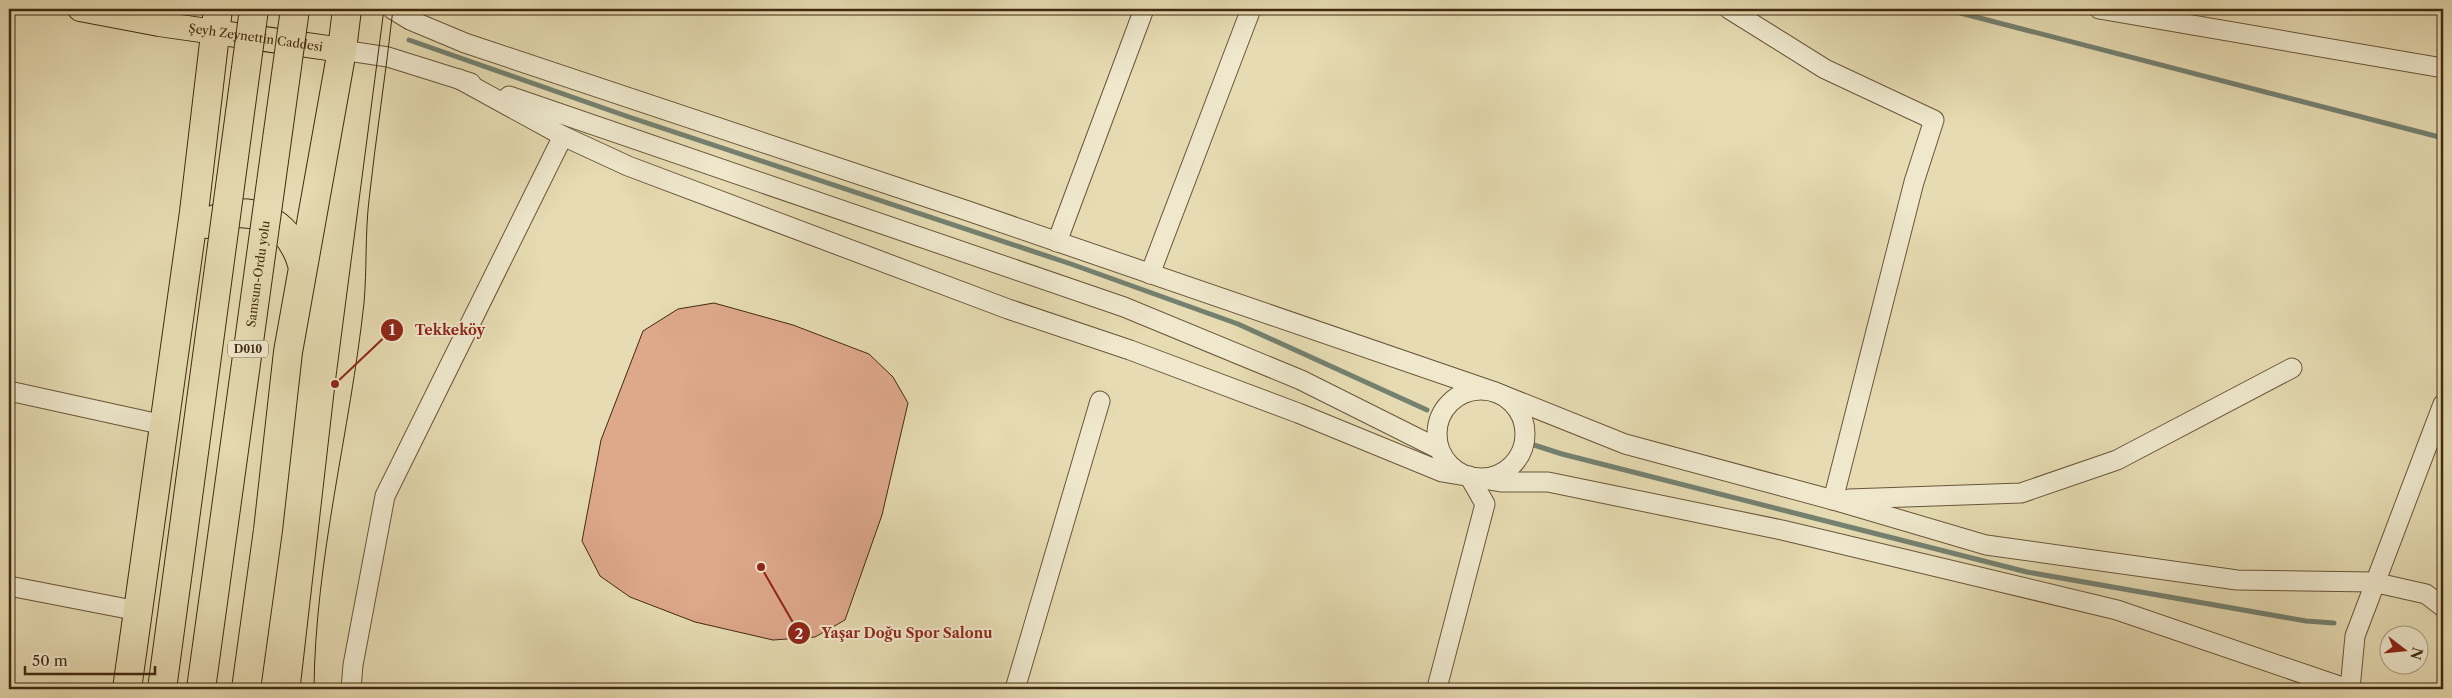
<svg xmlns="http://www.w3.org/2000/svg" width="2452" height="698" viewBox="0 0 2452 698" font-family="'Libre Caslon Text',serif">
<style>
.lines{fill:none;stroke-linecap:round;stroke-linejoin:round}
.stream{stroke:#748170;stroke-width:5}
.building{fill:#dea88b;stroke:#412a11}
.minor-casing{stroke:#6a5639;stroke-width:21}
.major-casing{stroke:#412a11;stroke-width:26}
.highway-casing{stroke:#412a11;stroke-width:30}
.minor{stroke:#efe8cd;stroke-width:19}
.major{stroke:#e6dbb2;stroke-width:24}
.highway{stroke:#e6dbb2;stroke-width:28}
.tram{stroke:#412a11;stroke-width:1}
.highway-bridge-casing{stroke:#412a11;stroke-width:30;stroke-linecap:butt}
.highway-bridge{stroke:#e6dbb2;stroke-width:28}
.labels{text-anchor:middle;stroke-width:4;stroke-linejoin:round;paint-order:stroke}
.shield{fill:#efe8cd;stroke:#756349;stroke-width:1}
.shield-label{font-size:11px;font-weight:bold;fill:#412a11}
.street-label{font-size:12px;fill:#412a11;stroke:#efe8cd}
.leader{fill:none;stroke:#8f2418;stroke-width:2}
.callout-dot{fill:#8f2418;stroke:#efe8cd;stroke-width:2}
.mark-label{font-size:15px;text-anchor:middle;font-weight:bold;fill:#fff}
.callout-label{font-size:14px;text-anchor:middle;font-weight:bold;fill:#8f2418;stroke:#efe8cd;stroke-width:4;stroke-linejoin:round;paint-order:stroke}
</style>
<rect width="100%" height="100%" fill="#e6dbb2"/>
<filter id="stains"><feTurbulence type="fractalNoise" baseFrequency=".004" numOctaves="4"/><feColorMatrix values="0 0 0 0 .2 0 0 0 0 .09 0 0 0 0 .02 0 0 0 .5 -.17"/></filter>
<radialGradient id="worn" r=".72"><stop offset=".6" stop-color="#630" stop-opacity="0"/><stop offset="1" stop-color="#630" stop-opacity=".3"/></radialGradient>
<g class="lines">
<g class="stream">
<path d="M 1945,9 L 2443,138"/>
<path d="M 409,40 L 629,117 L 1071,264 L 1238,324 L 1427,410"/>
<path d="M 1534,445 L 1562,454 L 2027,572 L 2306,621 L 2334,623"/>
</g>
</g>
<path class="building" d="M 714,303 L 793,325 L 869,354 L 893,377 L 908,403 L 882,515 L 845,620 L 815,637 L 773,640 L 695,622 L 630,597 L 600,576 L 582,541 L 601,440 L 643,331 L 678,309 Z"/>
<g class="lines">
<defs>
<g id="minor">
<path d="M 392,9 L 410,20 L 465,43 L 968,211 L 1495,392 L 1625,444 L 1833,500 L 1986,545 L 2237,580 L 2373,582 L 2426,594 L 2443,607"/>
<path d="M 1729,9 L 1825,69 L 1934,120 L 1914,182 L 1833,500"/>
<path d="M 2099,9 L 2443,68"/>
<path d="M 342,50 L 388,57 L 471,83"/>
<path d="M 459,79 L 563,136 L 628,166 L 1008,309 L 1130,350 L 1298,413 L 1442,472 L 1501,482 L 1548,482 L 1782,530 L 1992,580 L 2117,610 L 2348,689"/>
<path d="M 509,96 L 1124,307 L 1301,380 L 1439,449"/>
<path d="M 1057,242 L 1144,9"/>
<path d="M 1150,274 L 1251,9"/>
<circle cx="1481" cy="434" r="44"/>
<path d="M 9,391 L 164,425"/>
<path d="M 1849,499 L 2021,493 L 2117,460 L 2292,368"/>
<path d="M 9,586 L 138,611"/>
<path d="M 1438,684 L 1485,504 L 1469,476"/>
<path d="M 351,689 L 353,665 L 385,496 L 563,136"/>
<path d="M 1015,689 L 1100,401"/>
<path d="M 2350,689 L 2355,636 L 2443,404"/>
</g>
<g id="major">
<path id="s1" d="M 80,9 L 159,24 L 342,50"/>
</g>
<g id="highway">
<path d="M 206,224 C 247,199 289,220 302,264"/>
<path d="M 127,689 L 194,212 L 218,9"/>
<path d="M 246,689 L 268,530 L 288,352 L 342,50 L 347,9"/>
</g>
</defs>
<use href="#minor" class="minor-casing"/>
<use href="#major" class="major-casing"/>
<use href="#highway" class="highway-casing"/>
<use href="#minor" class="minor"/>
<use href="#major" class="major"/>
<use href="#highway" class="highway"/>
<g class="tram">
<path d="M 300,689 L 335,384 L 384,9"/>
<path d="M 314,689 C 315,559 350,432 364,303 C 367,269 365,234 369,200 C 376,136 386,73 393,9"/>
</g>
<defs>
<g id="highway-bridge">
<path d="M 162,689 L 254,9"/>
<path id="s2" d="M 201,689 L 295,9"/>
</g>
</defs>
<use href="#highway-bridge" class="highway-bridge-casing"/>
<use href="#highway-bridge" class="highway-bridge"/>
</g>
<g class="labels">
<rect class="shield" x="228" y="340.5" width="40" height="17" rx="4"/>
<g class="shield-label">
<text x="248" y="353">D010</text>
</g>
<g class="street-label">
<text dy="4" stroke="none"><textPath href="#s1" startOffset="178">Şeyh Zeynettin Caddesi</textPath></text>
<text dy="4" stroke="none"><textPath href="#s2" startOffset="419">Samsun-Ordu yolu</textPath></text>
</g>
</g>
<path class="leader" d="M335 384L392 330M761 567L799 633"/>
<g class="callout-dot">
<circle cx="335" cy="384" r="5"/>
<circle cx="761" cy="567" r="5"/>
<circle cx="392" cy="330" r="12"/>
<circle cx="799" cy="633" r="12"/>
</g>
<g class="mark-label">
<text x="392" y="335">1</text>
<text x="799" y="639">2</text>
</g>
<g class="callout-label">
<text x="450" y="335">Tekkeköy</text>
<text x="907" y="638">Yaşar Doğu Spor Salonu</text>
</g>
<rect width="2452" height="698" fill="none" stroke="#e6dbb2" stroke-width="30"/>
<rect x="10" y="10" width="2432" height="678" fill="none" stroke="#412a11" stroke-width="2.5"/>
<rect x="15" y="15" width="2422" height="668" fill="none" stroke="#412a11"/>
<g transform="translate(2404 650) rotate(106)"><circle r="24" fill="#efe8cd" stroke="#a99c82"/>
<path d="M0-4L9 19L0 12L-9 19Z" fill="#8f2418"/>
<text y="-8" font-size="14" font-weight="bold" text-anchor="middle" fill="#412a11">N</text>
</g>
<path d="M25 666v8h130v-8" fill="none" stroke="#412a11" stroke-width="2.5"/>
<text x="32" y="666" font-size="15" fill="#412a11" stroke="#efe8cd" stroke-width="4" paint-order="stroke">50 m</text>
<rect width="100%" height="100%" filter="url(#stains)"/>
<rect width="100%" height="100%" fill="url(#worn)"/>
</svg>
